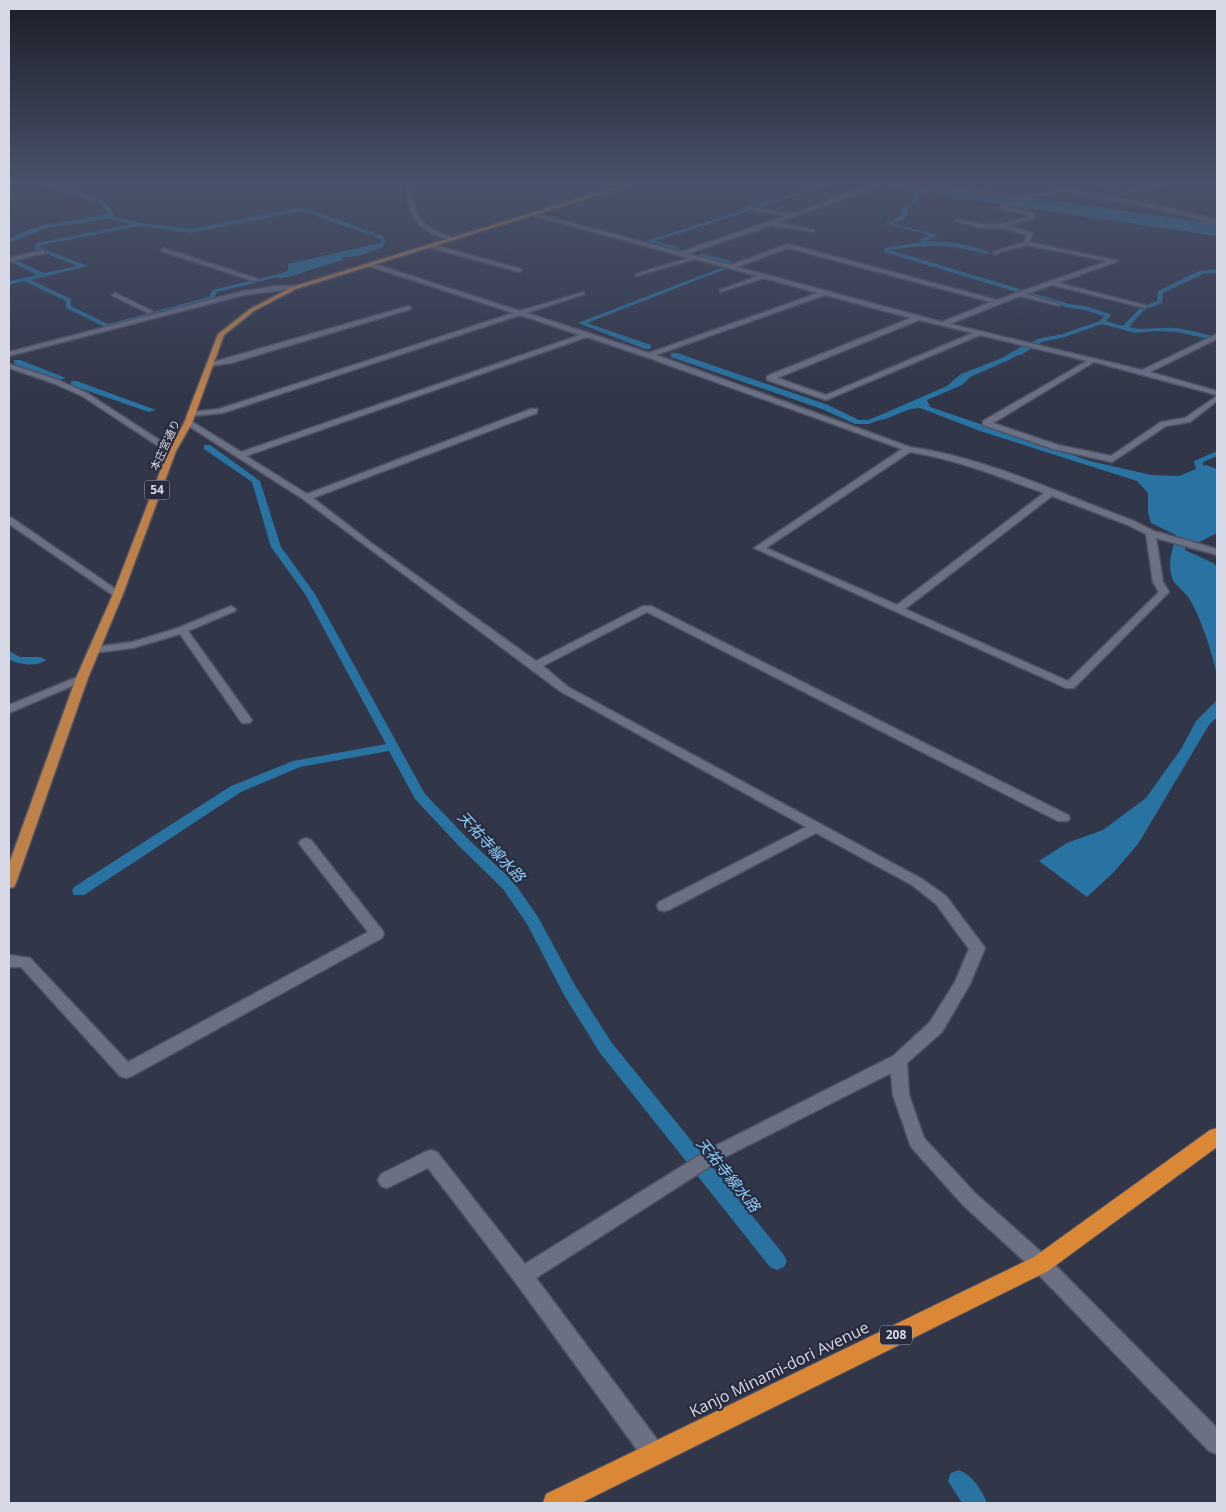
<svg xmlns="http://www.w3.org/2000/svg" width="1226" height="1512" viewBox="0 0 1226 1512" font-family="'Open Sans','Noto Sans JP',sans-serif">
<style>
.water{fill:#2873a1}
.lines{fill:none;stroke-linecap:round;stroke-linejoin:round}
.stream{fill:#2873a1;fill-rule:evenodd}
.canal{fill:#2873a1;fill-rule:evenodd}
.minor-casing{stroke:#4f5262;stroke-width:3}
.tertiary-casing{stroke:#4f5262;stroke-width:3}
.primary-casing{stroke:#4f5262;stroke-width:3}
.trunk-casing{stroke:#4f5262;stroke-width:2}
.minor{fill:#6b7085;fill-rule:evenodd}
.tertiary{fill:#6b7085;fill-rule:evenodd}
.primary{fill:#be814a;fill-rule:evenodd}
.trunk{fill:#da8736;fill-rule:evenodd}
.labels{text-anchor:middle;stroke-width:4.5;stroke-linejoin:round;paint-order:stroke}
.far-street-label{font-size:11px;fill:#d6d9e5;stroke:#282c3e}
.shield{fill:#282c3e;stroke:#a2a5b3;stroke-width:1}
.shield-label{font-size:12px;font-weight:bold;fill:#d6d9e5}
.water-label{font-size:15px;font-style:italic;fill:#8acdfc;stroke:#282c3e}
.near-street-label{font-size:16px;fill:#d6d9e5;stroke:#282c3e}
</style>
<rect width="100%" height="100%" fill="#323649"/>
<g class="water">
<path d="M 384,242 L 384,247 L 359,256 L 342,257 L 343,260 L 288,277 L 279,278 L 273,276 L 288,271 L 288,264 Z"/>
<path d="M 1023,346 L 1031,348 L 1009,360 L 970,377 L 962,385 L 927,400 L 930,407 L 1090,461 L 1151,475 L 1179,476 L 1206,465 L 1217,469 L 1217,533 L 1199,542 L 1187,540 L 1185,550 L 1213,563 L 1217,567 L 1217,675 C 1211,649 1202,621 1189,598 C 1184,591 1174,585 1172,577 C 1167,560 1173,551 1176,535 L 1151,523 L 1148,512 L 1148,493 L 1137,481 L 980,431 L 920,408 C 901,408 887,424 869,420 L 947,386 L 961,374 L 1002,358 Z"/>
<path d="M 1217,700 L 1217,717 L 1209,725 L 1138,844 L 1113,873 L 1087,897 L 1039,861 L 1067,843 L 1103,830 L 1146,798 L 1181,749 L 1196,721 Z"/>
</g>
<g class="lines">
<g class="stream">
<path d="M 37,184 C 51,184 92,194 104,201 C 108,204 111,210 114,214 L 112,216 L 141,223 L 191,229 L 302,207 L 383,236 L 386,242 L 381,243 L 379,238 L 302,211 L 191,233 L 140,226 L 41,245 L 39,247 L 88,266 L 31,280 L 71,299 L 71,306 L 108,324 L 209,297 L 212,290 L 275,275 L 278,277 L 217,292 L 214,299 L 107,328 L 66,308 L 66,301 L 24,281 L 9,285 L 9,281 L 37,275 L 9,261 L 9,257 L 44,273 L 78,266 L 34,249 L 37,243 L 132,224 L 109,219 L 47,228 L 9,243 L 9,239 L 27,230 L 44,225 L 108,214 L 101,204 L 89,199 Z"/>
<path d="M 825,184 L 834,184 L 655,241 L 680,248 L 680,250 L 646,241 Z"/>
<path d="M 1091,184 L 1101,184 L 1124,191 L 1121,193 Z"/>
<path d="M 916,189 L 921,190 L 918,193 L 919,200 L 907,210 L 908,214 L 904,219 L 893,224 L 938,235 L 926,241 L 958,243 L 990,252 L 987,254 C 949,244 929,244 890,250 L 1069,304 L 1085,306 L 1110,314 L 1111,315 L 1106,321 L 1123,326 L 1140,308 L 1157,301 L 1158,291 L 1199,271 L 1217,269 L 1217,273 L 1203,274 L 1163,293 L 1162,303 L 1144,310 L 1129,327 C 1143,331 1159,327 1174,328 C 1188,329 1203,334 1217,337 L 1217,341 L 1177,332 L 1154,331 L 1135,333 L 1102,324 L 1065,337 L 1042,342 L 1021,355 L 1015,355 L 1015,351 L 1038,339 L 1062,334 L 1100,321 L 1104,316 L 1084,310 L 1066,307 L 884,252 L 885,248 L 921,242 L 922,239 L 930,235 L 885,224 L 900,217 L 902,209 L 913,200 L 912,193 Z"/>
<path d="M 701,253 L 731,261 L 732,262 L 729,264 L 699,256 Z"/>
<path d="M 723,267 L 728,268 L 587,323 L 651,345 L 651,349 L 645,349 L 578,323 Z"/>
<path d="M 671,353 L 677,353 L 828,405 L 859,420 L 868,420 L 887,413 L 891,415 L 869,424 L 855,424 L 822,409 L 671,357 Z"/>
<path d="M 14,360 L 20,360 L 66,378 L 59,380 L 14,364 Z"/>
<path d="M 71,381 L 77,381 L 156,410 L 149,412 L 71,385 Z"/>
<path d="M 204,445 L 210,445 L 260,481 L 281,547 L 315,594 L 425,794 L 468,839 L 513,881 L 538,917 L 576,987 L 612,1043 L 784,1255 L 787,1261 L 784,1267 L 777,1270 L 770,1267 L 600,1053 L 564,995 L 527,924 L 503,889 L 458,845 L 415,799 L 389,751 L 300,767 L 241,792 L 84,895 L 74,895 L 72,891 L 74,887 L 231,786 L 293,761 L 386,744 L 305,594 L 271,547 L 252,482 L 204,449 Z"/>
<path d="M 1217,451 L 1217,456 L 1203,462 L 1207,484 L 1206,486 L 1200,486 L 1194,461 Z"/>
<path d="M 9,651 L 20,657 L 40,657 L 46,660 C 38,667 17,665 9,659 Z"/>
<path d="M 959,1470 C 972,1475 982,1490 987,1503 L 962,1503 L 948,1481 L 951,1473 Z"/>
</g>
<path class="canal" d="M 891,184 L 938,184 L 1217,224 L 1217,236 L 899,189 L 893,188 Z"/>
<defs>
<g id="minor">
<path d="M 873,184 L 880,184 L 869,191 L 777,222 L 814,230 L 814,232 L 772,225 L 687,254 L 731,265 L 788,244 L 997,300 L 1108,261 L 1026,245 L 994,254 L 994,252 L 1024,242 L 1028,235 L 1003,228 L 981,228 L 956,221 L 956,219 L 981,224 L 1003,224 L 1029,217 L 1029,215 L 1000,209 L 1000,207 L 1011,200 L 914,184 L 929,184 L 1016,197 L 1066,188 L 1109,197 L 1109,195 L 1155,184 L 1166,184 L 1112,197 L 1166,207 L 1217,220 L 1217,224 L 1166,211 L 1066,192 L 1018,200 L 1007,207 L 1034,213 L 1035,218 L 1009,226 L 1033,233 L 1029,242 L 1118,261 L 1058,283 L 1148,306 L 1145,308 L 1052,285 L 1026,294 L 1059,304 L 1059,306 L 1020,296 L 950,324 L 1142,370 L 1217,334 L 1217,339 L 1150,372 L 1217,391 L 1217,395 L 1094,362 L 993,423 L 1058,445 L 1111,456 L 1161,422 L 1185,418 L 1217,396 L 1217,401 L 1190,422 L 1166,426 L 1112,462 L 1053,449 L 983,425 L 983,421 L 1087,361 L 980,335 L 826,400 L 767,380 L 767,376 L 911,318 L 825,295 L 656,355 L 910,447 C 987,458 1061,494 1134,521 L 1154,531 L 1217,549 L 1217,555 L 1156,538 L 1163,582 L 1169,592 L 1074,688 L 1066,688 L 754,548 L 902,449 L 646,357 L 587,337 L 246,456 L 307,494 L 531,409 L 537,409 L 537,413 L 313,498 L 374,545 L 536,661 L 643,606 L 651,606 L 1068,815 L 1070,818 L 1068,821 L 1058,821 L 647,612 L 543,666 L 568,687 L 922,879 L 946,896 L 985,948 L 970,984 L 942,1032 L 907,1063 L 909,1095 L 924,1138 L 975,1193 L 1048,1258 L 1217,1428 L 1217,1454 L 1209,1451 L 1034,1270 L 963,1205 L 911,1147 L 893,1095 L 891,1073 L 723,1158 L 536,1278 L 662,1446 L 665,1454 L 662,1462 L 654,1465 L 646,1462 L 516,1283 L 428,1168 L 387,1188 L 381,1186 L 378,1180 L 381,1174 L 425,1152 L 431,1150 L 437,1152 L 525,1264 L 711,1148 L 893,1056 L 930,1022 L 955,982 L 969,949 L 936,904 L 912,885 L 816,833 L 669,910 L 664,911 L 659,910 L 657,906 L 659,902 L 806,827 L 560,691 L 303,499 L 184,423 L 191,421 L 241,452 L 580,335 L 520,315 L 223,413 L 191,416 L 187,414 L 191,412 L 219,409 L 513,313 L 369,266 L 371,263 L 520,311 L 584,292 L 584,294 L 527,313 L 649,353 L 818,293 L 764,278 L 720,292 L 720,290 L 758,276 L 695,259 L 636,276 L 636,274 L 689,258 L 532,215 L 532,213 L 681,252 L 785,216 L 749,209 L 749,207 L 791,214 ZM 788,248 L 991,302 L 942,322 L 737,267 ZM 919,320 L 973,333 L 826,395 L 777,378 ZM 910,452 C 956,459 1000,477 1044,493 L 897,605 L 766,548 ZM 1052,496 L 1128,525 L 1146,534 L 1153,582 L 1159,592 L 1068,681 L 905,609 Z"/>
<path d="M 430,244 L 521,269 L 522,270 L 519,272 L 428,247 Z"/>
<path d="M 163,248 L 258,279 L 259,280 L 254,281 L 161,251 Z"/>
<path d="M 43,250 L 45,253 L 9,262 L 9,258 Z"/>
<path d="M 277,286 L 294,286 L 297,288 L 244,295 L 9,356 L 9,352 L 244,291 Z"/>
<path d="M 115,293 L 152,311 L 153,312 L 148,313 L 113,296 L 112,295 Z"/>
<path d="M 409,306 L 411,307 L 411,309 L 231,363 L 210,366 L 206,364 Z"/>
<path d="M 9,364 L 58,380 L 87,393 L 176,451 L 169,453 L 82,396 L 53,383 L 9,368 Z"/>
<path d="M 9,517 L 12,518 L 123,594 L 122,596 L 114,596 L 9,524 Z"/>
<path d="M 231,606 L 236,609 L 235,611 L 188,631 L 252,720 L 250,723 L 242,723 L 180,634 L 133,648 L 94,653 L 88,650 L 94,647 L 132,642 L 178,628 Z"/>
<path d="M 82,675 L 86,676 L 88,678 L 86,680 L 9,713 L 9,705 Z"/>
<path d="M 306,838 L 311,840 L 382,930 L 384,934 L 382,938 L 132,1076 L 126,1078 L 120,1076 L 21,967 L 9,967 L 9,955 L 30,958 L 128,1062 L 368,932 L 301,846 L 299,843 L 301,840 Z"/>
</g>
<path id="tertiary" d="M 406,184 L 411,184 C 415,220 419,226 453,238 L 453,240 C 446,240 440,237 434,234 C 411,225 408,207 406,184 Z"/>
<path id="primary" d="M 625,184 L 634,184 L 296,289 L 254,311 L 224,335 L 192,423 L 176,451 L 123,594 L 88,678 L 16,883 L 14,887 L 9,888 L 9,864 L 76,678 L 113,594 L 168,451 L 184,423 L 218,334 L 250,309 L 292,287 Z"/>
<path id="trunk" d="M 1217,1128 L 1217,1147 L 1048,1271 L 581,1503 L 543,1503 L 546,1494 L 1034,1257 L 1210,1130 Z"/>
</defs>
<use href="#minor" class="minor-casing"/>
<use href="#tertiary" class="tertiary-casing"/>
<use href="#primary" class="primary-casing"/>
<use href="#trunk" class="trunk-casing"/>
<use href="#minor" class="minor"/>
<use href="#tertiary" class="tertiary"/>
<use href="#primary" class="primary"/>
<use href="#trunk" class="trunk"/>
</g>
<linearGradient id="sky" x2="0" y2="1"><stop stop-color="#1c1e28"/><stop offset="0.46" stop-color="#49526a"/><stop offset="1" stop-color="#49526a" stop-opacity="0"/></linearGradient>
<rect width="1226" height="396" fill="url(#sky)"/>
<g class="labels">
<g class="far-street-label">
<text transform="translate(165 445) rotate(-65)" y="4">本庄宮通り</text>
</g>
<g class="shield">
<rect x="144.5" y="480.5" width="25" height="19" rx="4"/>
<rect x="880" y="1325.5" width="32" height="19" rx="4"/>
</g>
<g class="shield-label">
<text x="157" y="494">54</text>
<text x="896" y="1339">208</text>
</g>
<g class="water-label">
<text transform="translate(491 847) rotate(47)" y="5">天祐寺線水路</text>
<text transform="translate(728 1175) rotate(51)" y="5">天祐寺線水路</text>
</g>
<g class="near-street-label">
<text transform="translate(779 1369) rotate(-26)" y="6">Kanjo Minami-dori Avenue</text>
</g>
</g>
<rect width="1226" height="1512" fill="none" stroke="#d6d9e5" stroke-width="20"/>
</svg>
